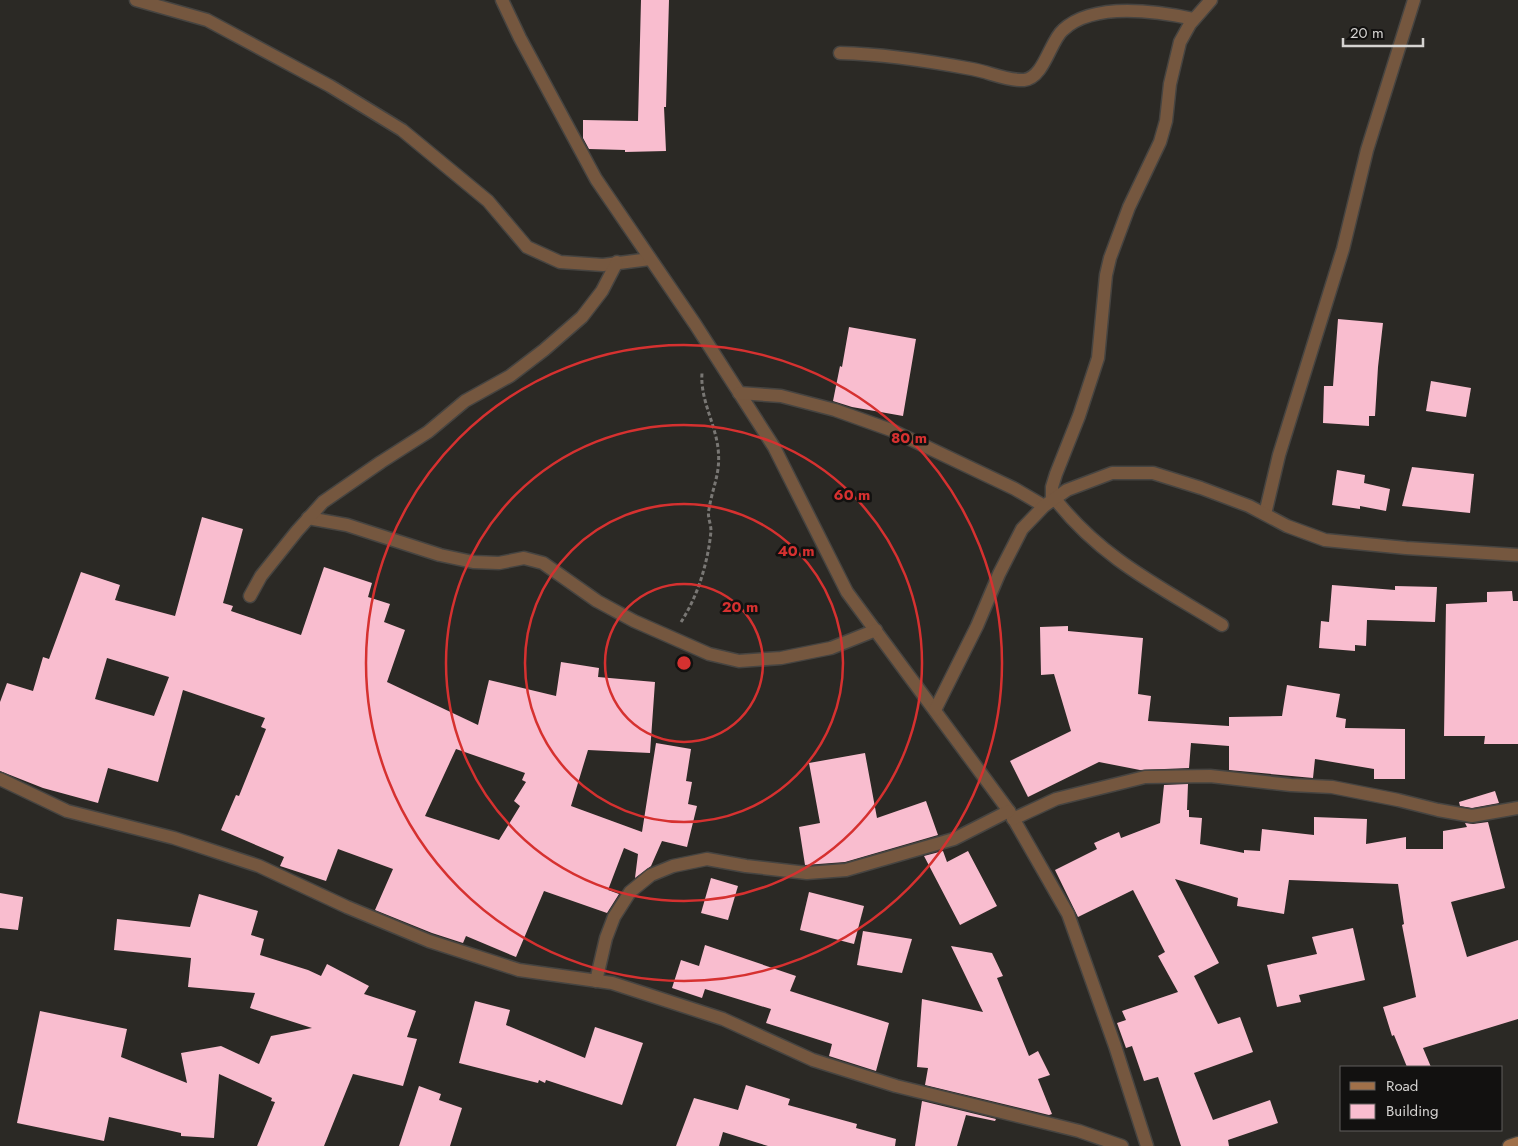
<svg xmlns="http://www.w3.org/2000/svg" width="1518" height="1146" viewBox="0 0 1518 1146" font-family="Jost,sans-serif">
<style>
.building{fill:#f9bdcf;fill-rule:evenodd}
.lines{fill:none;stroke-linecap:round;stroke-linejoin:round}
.street-casing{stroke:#464441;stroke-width:15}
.secondary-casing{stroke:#464441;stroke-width:15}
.path{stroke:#797774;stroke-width:3;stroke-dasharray:4 2.5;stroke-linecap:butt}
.street{stroke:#75573f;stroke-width:12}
.secondary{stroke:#a07049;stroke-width:12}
.ring{fill:none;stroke:#d63130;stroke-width:2.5}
.centre{fill:#d63130;stroke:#121110;stroke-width:2.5}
.ring-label{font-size:15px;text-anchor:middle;font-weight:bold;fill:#d63130;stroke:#121110;stroke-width:5;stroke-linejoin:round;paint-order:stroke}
</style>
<rect width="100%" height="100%" fill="#2b2925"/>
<g class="building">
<path d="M 641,0 L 669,0 L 666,107 L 664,107 L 666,151 L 625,152 L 625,150 L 589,149 L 583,138 L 583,120 L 638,121 Z"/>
<path d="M 1338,319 L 1383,323 L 1378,367 L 1375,416 L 1369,416 L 1369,426 L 1323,423 L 1324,386 L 1333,386 Z"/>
<path d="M 849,327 L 916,339 L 903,416 L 852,407 L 833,401 L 840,366 L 842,367 Z"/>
<path d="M 1431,381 L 1471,388 L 1466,417 L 1426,411 Z"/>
<path d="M 1412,467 L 1474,474 L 1470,513 L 1402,506 Z"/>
<path d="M 1337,470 L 1365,475 L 1364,483 L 1390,489 L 1386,511 L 1360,506 L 1360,509 L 1332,505 Z"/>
<path d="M 202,517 L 243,529 L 223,603 L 233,606 L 231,611 L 301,635 L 324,567 L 372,583 L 368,597 L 390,604 L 384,622 L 405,630 L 387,682 L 478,725 L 489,680 L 556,696 L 561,662 L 599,668 L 598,677 L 655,682 L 650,753 L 588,750 L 571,806 L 642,832 L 656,743 L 691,749 L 686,781 L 692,782 L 688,804 L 697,806 L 687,847 L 662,841 L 651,866 L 635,878 L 638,854 L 624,848 L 608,890 L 619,894 L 607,913 L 544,891 L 516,957 L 466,936 L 463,943 L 432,933 L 375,910 L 393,869 L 338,849 L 326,881 L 280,866 L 284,857 L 221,830 L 236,795 L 239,796 L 266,729 L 261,727 L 265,718 L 183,690 L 158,782 L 108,768 L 98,803 L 43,788 L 0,771 L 0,702 L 7,683 L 33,691 L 43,657 L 49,659 L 81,572 L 120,585 L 115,600 L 175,616 ZM 107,658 L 169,677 L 154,716 L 95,699 ZM 456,749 L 525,773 L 522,780 L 526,782 L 514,801 L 520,806 L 499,840 L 425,816 Z"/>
<path d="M 1332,585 L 1395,590 L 1395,586 L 1437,587 L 1435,622 L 1367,620 L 1366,646 L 1355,645 L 1355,651 L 1319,648 L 1321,621 L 1329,622 Z"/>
<path d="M 1512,591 L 1513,601 L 1518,601 L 1518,744 L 1484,744 L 1485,736 L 1444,736 L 1446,604 L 1487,602 L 1487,592 Z"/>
<path d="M 1068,626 L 1068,631 L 1143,638 L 1138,694 L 1151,696 L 1148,721 L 1229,726 L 1229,717 L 1282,716 L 1287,685 L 1340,694 L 1336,717 L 1346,719 L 1345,728 L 1405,729 L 1405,779 L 1374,779 L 1374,769 L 1315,759 L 1313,778 L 1229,770 L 1229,746 L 1191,743 L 1189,768 L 1140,770 L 1099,762 L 1028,797 L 1010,761 L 1071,731 L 1054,674 L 1041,675 L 1040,627 Z"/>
<path d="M 865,753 L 877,818 L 926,801 L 938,835 L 845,862 L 805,865 L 799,827 L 820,823 L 809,763 Z"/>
<path d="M 1188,784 L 1187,810 L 1189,810 L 1189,817 L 1202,818 L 1200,844 L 1244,853 L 1244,850 L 1260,851 L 1262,829 L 1314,835 L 1314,817 L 1367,819 L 1366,844 L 1406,837 L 1406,849 L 1443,849 L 1443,831 L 1467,827 L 1465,823 L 1473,824 L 1488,822 L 1505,888 L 1451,902 L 1467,957 L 1518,940 L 1518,1019 L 1423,1048 L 1431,1067 L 1407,1067 L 1394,1035 L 1392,1036 L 1383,1007 L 1416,997 L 1402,925 L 1404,924 L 1398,884 L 1289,880 L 1284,914 L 1237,906 L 1238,898 L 1175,879 L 1219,963 L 1194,976 L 1218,1024 L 1240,1017 L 1253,1052 L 1194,1073 L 1213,1120 L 1270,1100 L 1278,1123 L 1228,1140 L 1229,1146 L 1181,1146 L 1158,1077 L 1144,1081 L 1132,1046 L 1126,1048 L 1117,1023 L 1126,1020 L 1122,1011 L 1178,992 L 1158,956 L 1165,952 L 1133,890 L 1078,917 L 1055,870 L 1097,849 L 1094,843 L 1119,832 L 1121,838 L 1160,823 L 1164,785 Z"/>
<path d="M 1495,791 L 1499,803 L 1472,808 L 1460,806 L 1459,802 Z"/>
<path d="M 943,851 L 947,862 L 968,851 L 997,906 L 960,925 L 924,856 Z"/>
<path d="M 711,878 L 738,886 L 728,920 L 701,913 Z"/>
<path d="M 809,892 L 864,906 L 854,944 L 800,930 Z"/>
<path d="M 0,893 L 23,897 L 18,930 L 0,928 Z"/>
<path d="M 199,894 L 258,911 L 251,935 L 264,939 L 260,955 L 308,970 L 321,976 L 327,964 L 369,986 L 364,994 L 416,1011 L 407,1037 L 417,1039 L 403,1086 L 353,1074 L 324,1146 L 257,1146 L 275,1102 L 271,1101 L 272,1098 L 219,1074 L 214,1138 L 181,1136 L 181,1133 L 109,1117 L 104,1141 L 17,1123 L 40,1011 L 127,1029 L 121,1057 L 187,1083 L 181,1053 L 221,1046 L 259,1064 L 271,1036 L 312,1028 L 250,1008 L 255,993 L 188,987 L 191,958 L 114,950 L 117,919 L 190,927 Z"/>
<path d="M 1353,928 L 1365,980 L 1299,995 L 1301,1002 L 1277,1007 L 1267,965 L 1317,954 L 1312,937 Z"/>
<path d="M 863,931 L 912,939 L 902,973 L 857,965 Z"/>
<path d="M 705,945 L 796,976 L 790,991 L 889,1023 L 876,1071 L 829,1056 L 832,1044 L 766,1023 L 771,1009 L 705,989 L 702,998 L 672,988 L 681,960 L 699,966 Z"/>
<path d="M 951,946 L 992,953 L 1003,976 L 997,978 L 1029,1056 L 1038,1051 L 1050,1075 L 1038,1079 L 1052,1114 L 1049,1115 L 925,1085 L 928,1068 L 917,1067 L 922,999 L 983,1012 Z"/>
<path d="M 475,1001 L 510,1010 L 506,1025 L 585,1058 L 595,1027 L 643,1043 L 622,1105 L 546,1080 L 545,1083 L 539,1080 L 538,1083 L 459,1063 Z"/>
<path d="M 746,1085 L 790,1099 L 788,1105 L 857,1124 L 856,1128 L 896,1139 L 895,1146 L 768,1146 L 723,1132 L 719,1146 L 676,1146 L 694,1098 L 738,1110 Z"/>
<path d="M 419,1086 L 441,1094 L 439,1100 L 462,1108 L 450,1146 L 399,1146 Z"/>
<path d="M 922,1101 L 996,1119 L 995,1121 L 966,1115 L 957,1146 L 915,1146 Z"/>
</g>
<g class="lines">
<defs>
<g id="street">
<path d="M 136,0 L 207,20 L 330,86 L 402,130 L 488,201 L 527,247 L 560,262 L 603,265 L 650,259"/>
<path d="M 502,0 L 520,38 L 596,179 L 695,324 L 774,447 L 847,592 L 1009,811 L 1068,914 L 1115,1046 L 1147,1146"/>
<path d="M 840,53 C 884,54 929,61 972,69 C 989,72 1007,81 1024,80 C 1044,78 1050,41 1063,30 C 1093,2 1156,11 1194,19"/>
<path d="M 739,393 L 781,396 L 835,410 L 891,430 L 1015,489 L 1044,506"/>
<path d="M 1055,499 C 1102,559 1159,586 1222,625"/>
<path d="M 1052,501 L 1052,487 L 1056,474 L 1079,416 L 1098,358 L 1106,275 L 1110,258 L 1129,207 L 1160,142 L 1166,121 L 1170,84 L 1180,42 L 1190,24 L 1211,0"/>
<path d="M 1265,514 L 1279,455 L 1343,249 L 1367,150 L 1414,0"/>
<path d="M 308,518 L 347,525 L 440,555 L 473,562 L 499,563 L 524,558 L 543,563 L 597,601 L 634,621 L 709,654 L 739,661 L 781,658 L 831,648 L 876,630"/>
<path d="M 250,596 L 261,576 L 297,531 L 323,502 L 381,462 L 428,432 L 465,401 L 510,376 L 544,350 L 582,317 L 602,291 L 617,262"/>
<path d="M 935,710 L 977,626 L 999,574 L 1022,529 L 1044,506 L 1067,490 L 1112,473 L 1153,473 L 1201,488 L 1249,506 L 1287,526 L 1325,540 L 1406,548 L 1518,555"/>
<path d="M 0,779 L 67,811 L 174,838 L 259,866 L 347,907 L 429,941 L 519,970 L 612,983 L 723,1019 L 813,1060 L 896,1086 L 1079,1131 L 1122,1146"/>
<path d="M 1013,819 L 1056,799 L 1145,777 L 1210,776 L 1291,785 L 1332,787 L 1398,800 L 1438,810 L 1472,816 L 1518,808"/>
<path d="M 596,981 L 606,938 L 614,917 L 630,892 L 651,875 L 673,866 L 707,859 L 746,866 L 807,873 L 846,870 L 954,839 L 1009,811"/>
</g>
<path id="secondary" d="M 1509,1146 L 1518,1143"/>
</defs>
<use href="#street" class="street-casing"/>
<use href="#secondary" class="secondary-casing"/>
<path class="path" d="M 681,622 C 698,596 708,562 711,531 C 711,523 707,517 709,509 C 713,485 721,473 718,448 C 715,423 700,399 702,373"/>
<use href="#street" class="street"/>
<use href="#secondary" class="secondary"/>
</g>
<g class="ring">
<circle cx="684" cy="663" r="79"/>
<circle cx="684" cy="663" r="159"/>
<circle cx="684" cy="663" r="238"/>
<circle cx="684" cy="663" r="318"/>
</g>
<circle cx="684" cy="663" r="8" class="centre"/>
<g class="ring-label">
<text x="909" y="443">80 m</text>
<text x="852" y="500">60 m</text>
<text x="796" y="556">40 m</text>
<text x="740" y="612">20 m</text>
</g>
<rect x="1340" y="1066" width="162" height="65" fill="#121110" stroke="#605f5d"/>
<rect x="1350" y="1082" width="25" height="8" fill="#a07049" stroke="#605f5d"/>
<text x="1386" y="1091" font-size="15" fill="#d5d3d1">Road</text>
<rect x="1350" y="1104" width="25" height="15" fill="#f9bdcf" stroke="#605f5d"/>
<text x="1386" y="1116" font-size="15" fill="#d5d3d1">Building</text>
<path d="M1343 38v8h80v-8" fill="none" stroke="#d5d3d1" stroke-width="2.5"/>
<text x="1350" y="38" font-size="15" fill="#d5d3d1" stroke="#121110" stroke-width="4" paint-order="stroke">20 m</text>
</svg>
